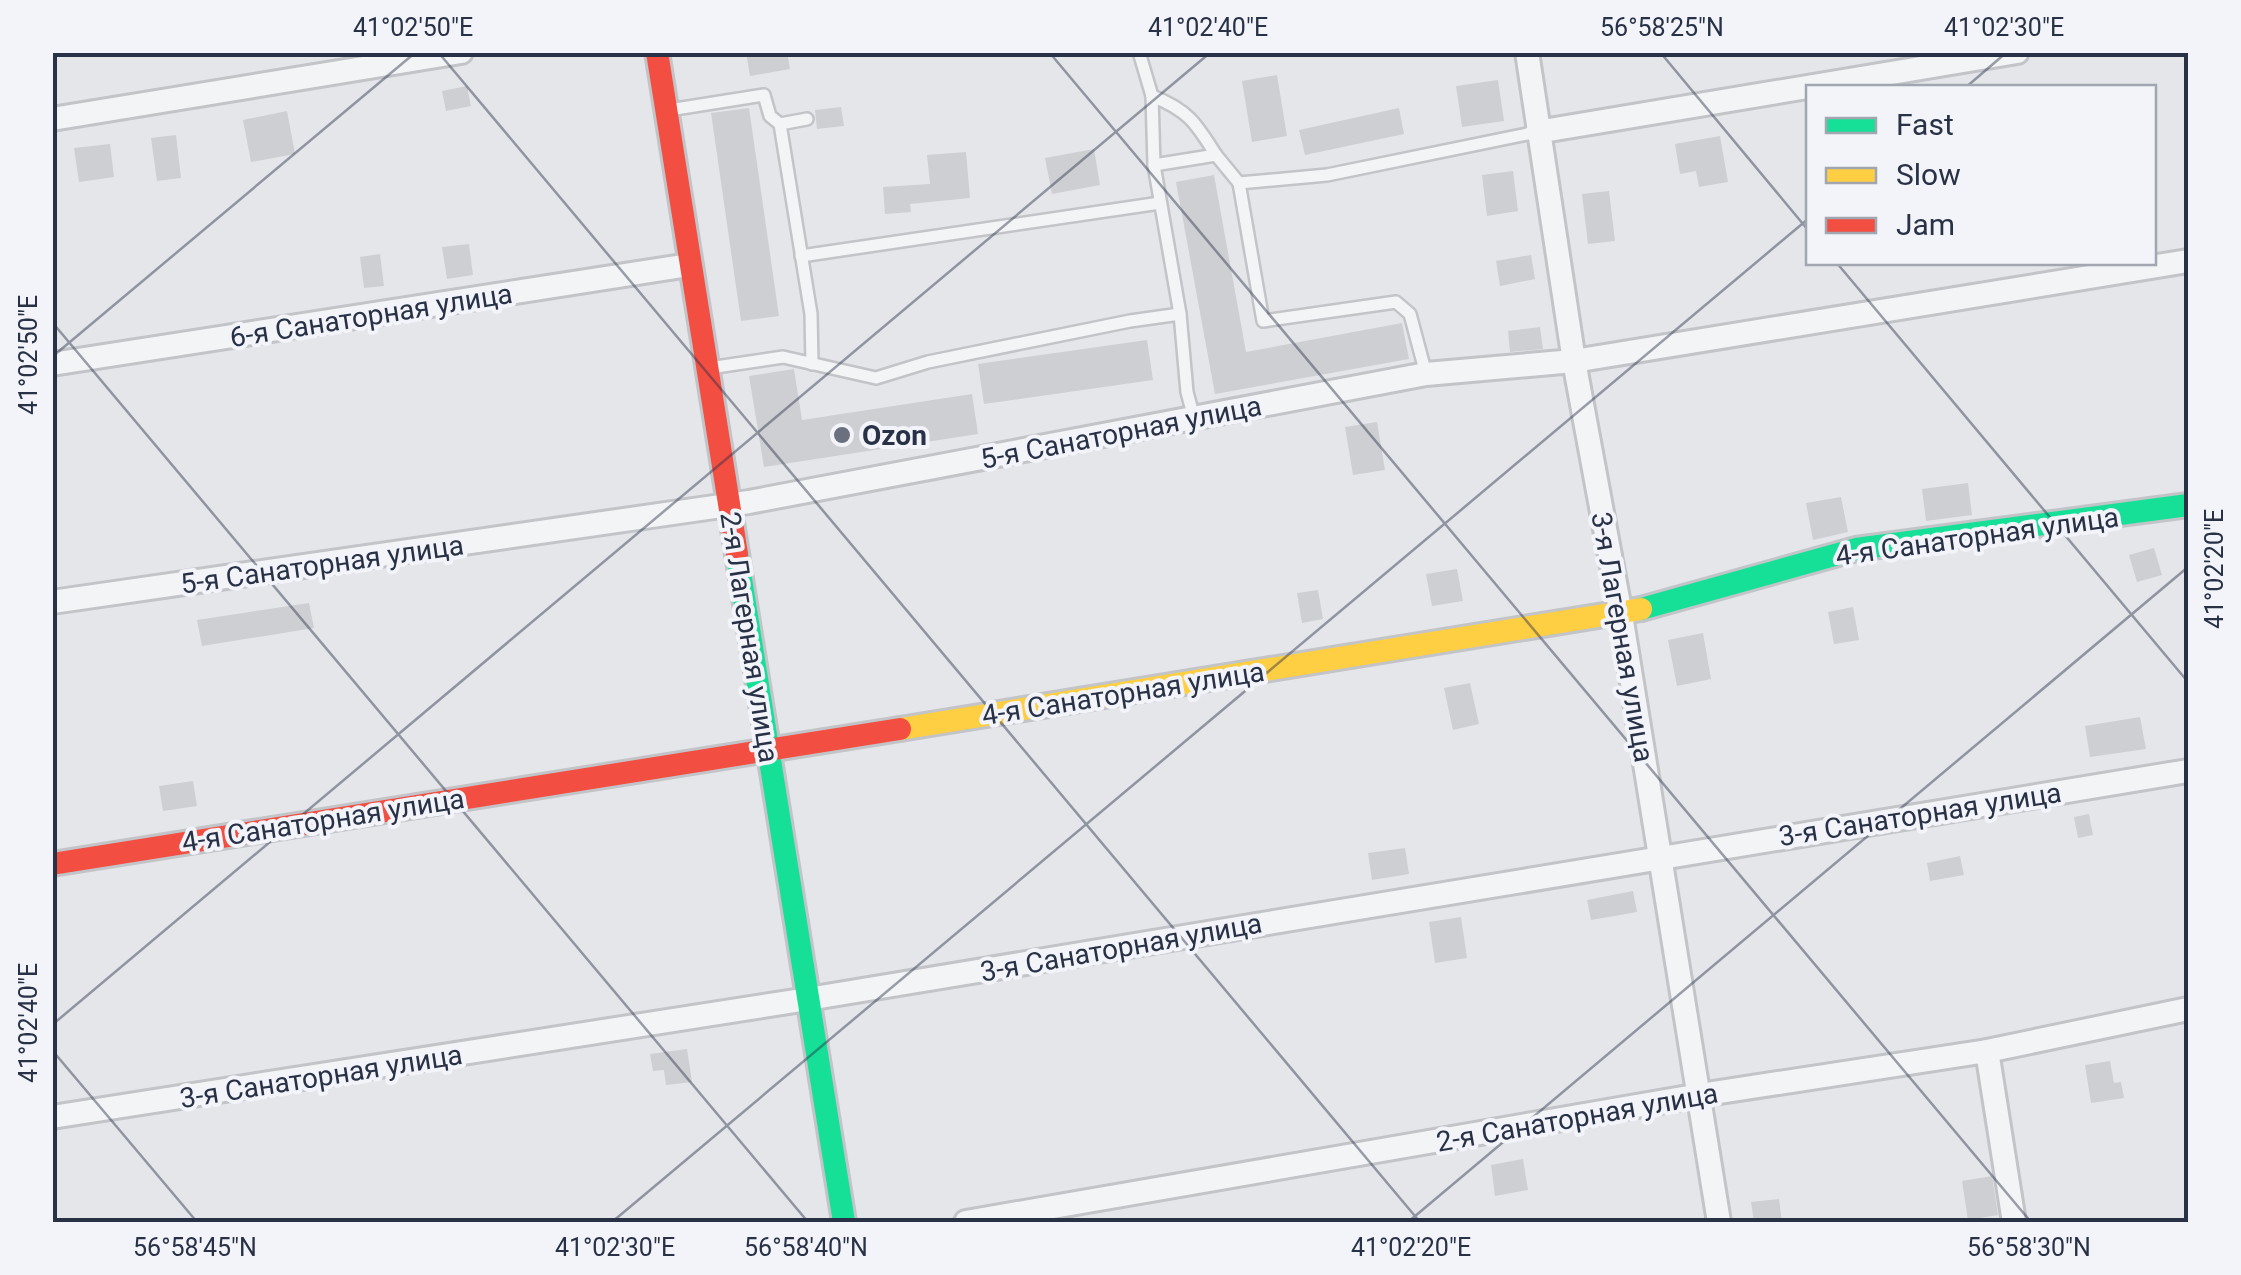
<svg xmlns="http://www.w3.org/2000/svg" width="2241" height="1275" viewBox="0 0 2241 1275" font-family="Roboto,sans-serif">
<style>
.building{fill:#cecfd3}
.lines{fill:none;stroke-linecap:round;stroke-linejoin:round}
.lane-casing{stroke:#c2c4c8;stroke-width:16}
.street-casing{stroke:#c2c4c8;stroke-width:28}
.fast-casing{stroke:#c2c4c8;stroke-width:28}
.slow-casing{stroke:#c2c4c8;stroke-width:28}
.jam-casing{stroke:#c2c4c8;stroke-width:28}
.lane{stroke:#f3f4f6;stroke-width:11}
.street{stroke:#f3f4f6;stroke-width:22}
.fast{stroke:#16e098;stroke-width:22}
.slow{stroke:#ffcf43;stroke-width:22}
.jam{stroke:#f24e42;stroke-width:22}
.ticks{fill:none;stroke:#283146;stroke-width:2.5;stroke-opacity:0.45}
.poi-dot{fill:#6a707f;stroke:#f2f4f9;stroke-width:4}
.labels{text-anchor:middle;stroke-width:8;stroke-linejoin:round;paint-order:stroke}
.street-label{font-size:28px;fill:#283146;stroke:#f2f4f9}
.poi-label{font-size:28px;font-weight:bold;fill:#283146;stroke:#f2f4f9;text-anchor:start}
.neatline{fill:none;stroke:#283146;stroke-width:4}
.ticks-label{font-size:25px;text-anchor:middle;fill:#283146}
</style>
<rect width="100%" height="100%" fill="#e4e6ea"/>
<g class="building">
<path d="M 746,52 L 787,52 L 790,69 L 750,76 Z"/>
<path d="M 1277,75 L 1287,136 L 1252,142 L 1242,81 Z"/>
<path d="M 1498,80 L 1504,121 L 1462,127 L 1456,86 Z"/>
<path d="M 467,86 L 471,106 L 446,111 L 442,91 Z"/>
<path d="M 841,107 L 844,126 L 817,129 L 815,110 Z"/>
<path d="M 749,108 L 779,316 L 741,321 L 711,113 Z"/>
<path d="M 1399,108 L 1404,134 L 1305,155 L 1299,130 Z"/>
<path d="M 287,111 L 295,154 L 251,162 L 243,120 Z"/>
<path d="M 176,135 L 181,178 L 157,181 L 151,138 Z"/>
<path d="M 1720,136 L 1728,182 L 1699,187 L 1696,171 L 1680,174 L 1675,144 Z"/>
<path d="M 110,144 L 114,177 L 79,182 L 74,148 Z"/>
<path d="M 1094,149 L 1100,185 L 1052,194 L 1045,158 Z"/>
<path d="M 966,152 L 970,198 L 910,204 L 911,212 L 885,214 L 883,187 L 930,184 L 927,155 Z"/>
<path d="M 1513,171 L 1518,211 L 1487,216 L 1482,175 Z"/>
<path d="M 1214,175 L 1246,352 L 1402,323 L 1409,359 L 1215,394 L 1176,182 Z"/>
<path d="M 1609,191 L 1615,241 L 1588,244 L 1582,194 Z"/>
<path d="M 469,244 L 473,275 L 447,279 L 442,247 Z"/>
<path d="M 380,254 L 384,286 L 364,288 L 360,257 Z"/>
<path d="M 1531,255 L 1535,279 L 1500,286 L 1496,261 Z"/>
<path d="M 1540,327 L 1543,349 L 1510,352 L 1508,331 Z"/>
<path d="M 1147,340 L 1153,380 L 984,404 L 978,364 Z"/>
<path d="M 794,369 L 802,420 L 972,394 L 978,434 L 764,467 L 749,376 Z"/>
<path d="M 1377,422 L 1385,470 L 1353,475 L 1345,427 Z"/>
<path d="M 1968,483 L 1972,515 L 1926,521 L 1922,489 Z"/>
<path d="M 1841,497 L 1848,532 L 1813,540 L 1806,503 Z"/>
<path d="M 2154,548 L 2162,575 L 2137,582 L 2129,555 Z"/>
<path d="M 1457,569 L 1463,601 L 1432,606 L 1426,574 Z"/>
<path d="M 1318,590 L 1323,619 L 1302,623 L 1297,593 Z"/>
<path d="M 309,603 L 314,628 L 202,646 L 197,620 Z"/>
<path d="M 1853,607 L 1859,640 L 1834,644 L 1828,612 Z"/>
<path d="M 1703,633 L 1711,679 L 1677,686 L 1668,640 Z"/>
<path d="M 1470,683 L 1479,724 L 1453,730 L 1444,688 Z"/>
<path d="M 2140,717 L 2146,749 L 2090,757 L 2085,726 Z"/>
<path d="M 193,781 L 197,806 L 163,811 L 159,786 Z"/>
<path d="M 2089,814 L 2093,835 L 2078,838 L 2074,817 Z"/>
<path d="M 1405,848 L 1409,874 L 1372,880 L 1368,853 Z"/>
<path d="M 1960,856 L 1964,875 L 1930,881 L 1927,863 Z"/>
<path d="M 1633,891 L 1637,912 L 1591,920 L 1587,900 Z"/>
<path d="M 1461,917 L 1467,958 L 1435,963 L 1429,922 Z"/>
<path d="M 687,1049 L 692,1082 L 666,1085 L 664,1070 L 653,1071 L 650,1054 Z"/>
<path d="M 2110,1061 L 2114,1083 L 2121,1082 L 2124,1098 L 2091,1103 L 2085,1065 Z"/>
<path d="M 1523,1159 L 1528,1190 L 1495,1196 L 1491,1165 Z"/>
<path d="M 1992,1176 L 1998,1215 L 1968,1220 L 1962,1181 Z"/>
<path d="M 1779,1199 L 1782,1222 L 1754,1222 L 1751,1202 Z"/>
</g>
<g class="lines">
<defs>
<g id="lane">
<path d="M 1139,52 L 1152,96"/>
<path d="M 669,110 L 764,95 L 770,116 L 780,124"/>
<path d="M 807,119 L 780,124 L 811,314 L 812,364"/>
<path d="M 1154,165 L 1152,96 C 1188,110 1196,123 1216,155"/>
<path d="M 801,256 L 1160,203"/>
<path d="M 709,368 L 783,357 L 876,378 L 928,362 L 1130,321 L 1180,314"/>
<path d="M 1426,374 L 1410,314 L 1396,302 L 1263,321 L 1239,183 L 1327,175 L 1537,132"/>
<path d="M 1194,418 L 1187,392 L 1180,314 L 1154,165 L 1216,155 L 1239,183"/>
</g>
<g id="street">
<path d="M 1527,52 L 1574,361 L 1621,615 L 1719,1222"/>
<path d="M 52,119 L 461,52"/>
<path d="M 1537,132 L 2017,52"/>
<path d="M 52,364 L 689,265"/>
<path d="M 52,602 L 749,502 L 1426,374 L 1574,361 L 2188,261"/>
<path d="M 1987,1051 L 2014,1222"/>
<path d="M 52,1117 L 808,999 L 2188,771"/>
<path d="M 966,1222 L 1700,1095 L 1987,1051 L 2188,1009"/>
</g>
<g id="fast">
<path d="M 737,554 L 844,1222"/>
<path d="M 1641,609 L 1856,549 L 2188,505"/>
</g>
<path id="slow" d="M 900,729 L 1641,609"/>
<g id="jam">
<path d="M 657,52 L 737,554"/>
<path d="M 52,864 L 900,729"/>
</g>
</defs>
<use href="#lane" class="lane-casing"/>
<use href="#street" class="street-casing"/>
<use href="#fast" class="fast-casing"/>
<use href="#slow" class="slow-casing"/>
<use href="#jam" class="jam-casing"/>
<use href="#lane" class="lane"/>
<use href="#street" class="street"/>
<use href="#fast" class="fast"/>
<use href="#slow" class="slow"/>
<use href="#jam" class="jam"/>
</g>
<path class="ticks" d="M 438,52 L 1420,1222M 1049,52 L 2031,1222M 1660,52 L 1808,230M 1965,88 L 2007,52M 1836,262 L 2188,682M 52,322 L 808,1222M 52,357 L 416,52M 52,1025 L 1211,52M 52,1050 L 197,1222M 612,1222 L 1808,219M 1408,1222 L 2188,567"/>
<circle class="poi-dot" cx="842" cy="435" r="10"/>
<g class="labels">
<g class="street-label">
<text transform="translate(371 315) rotate(-9)" y="10">6-я Санаторная улица</text>
<text transform="translate(1121 432) rotate(-11)" y="10">5-я Санаторная улица</text>
<text transform="translate(1977 536) rotate(-8)" y="10">4-я Санаторная улица</text>
<text transform="translate(322 564) rotate(-8)" y="10">5-я Санаторная улица</text>
<text transform="translate(750 637) rotate(81)" y="10">2-я Лагерная улица</text>
<text transform="translate(1623 637) rotate(80)" y="10">3-я Лагерная улица</text>
<text transform="translate(1123 693) rotate(-9)" y="10">4-я Санаторная улица</text>
<text transform="translate(1920 814) rotate(-9)" y="10">3-я Санаторная улица</text>
<text transform="translate(323 820) rotate(-9)" y="10">4-я Санаторная улица</text>
<text transform="translate(1121 947) rotate(-10)" y="10">3-я Санаторная улица</text>
<text transform="translate(321 1076) rotate(-9)" y="10">3-я Санаторная улица</text>
<text transform="translate(1577 1117) rotate(-10)" y="10">2-я Санаторная улица</text>
</g>
<g class="poi-label">
<text x="862" y="445">Ozon</text>
</g>
</g>
<rect width="2241" height="1275" fill="none" stroke="#f2f4f9" stroke-width="110"/>
<rect x="1806" y="85" width="350" height="180" fill="#f2f4f9" stroke="#a1a6b1" stroke-width="2.5"/>
<rect x="1826" y="118" width="50" height="15" fill="#16e098" stroke="#a1a6b1" stroke-width="2.5"/>
<text x="1896" y="135" font-size="30" fill="#283146">Fast</text>
<rect x="1826" y="168" width="50" height="15" fill="#ffcf43" stroke="#a1a6b1" stroke-width="2.5"/>
<text x="1896" y="185" font-size="30" fill="#283146">Slow</text>
<rect x="1826" y="218" width="50" height="15" fill="#f24e42" stroke="#a1a6b1" stroke-width="2.5"/>
<text x="1896" y="235" font-size="30" fill="#283146">Jam</text>
<rect x="55" y="55" width="2131" height="1165" class="neatline"/>
<g class="ticks-label">
<text x="413" y="36">41°02'50"E</text>
<text x="1208" y="36">41°02'40"E</text>
<text x="1662" y="36">56°58'25"N</text>
<text x="2004" y="36">41°02'30"E</text>
<text transform="translate(28 355) rotate(-90)" y="9">41°02'50"E</text>
<text transform="translate(2214 569) rotate(-90)" y="9">41°02'20"E</text>
<text transform="translate(28 1023) rotate(-90)" y="9">41°02'40"E</text>
<text x="195" y="1256">56°58'45"N</text>
<text x="615" y="1256">41°02'30"E</text>
<text x="806" y="1256">56°58'40"N</text>
<text x="1411" y="1256">41°02'20"E</text>
<text x="2029" y="1256">56°58'30"N</text>
</g>
</svg>
